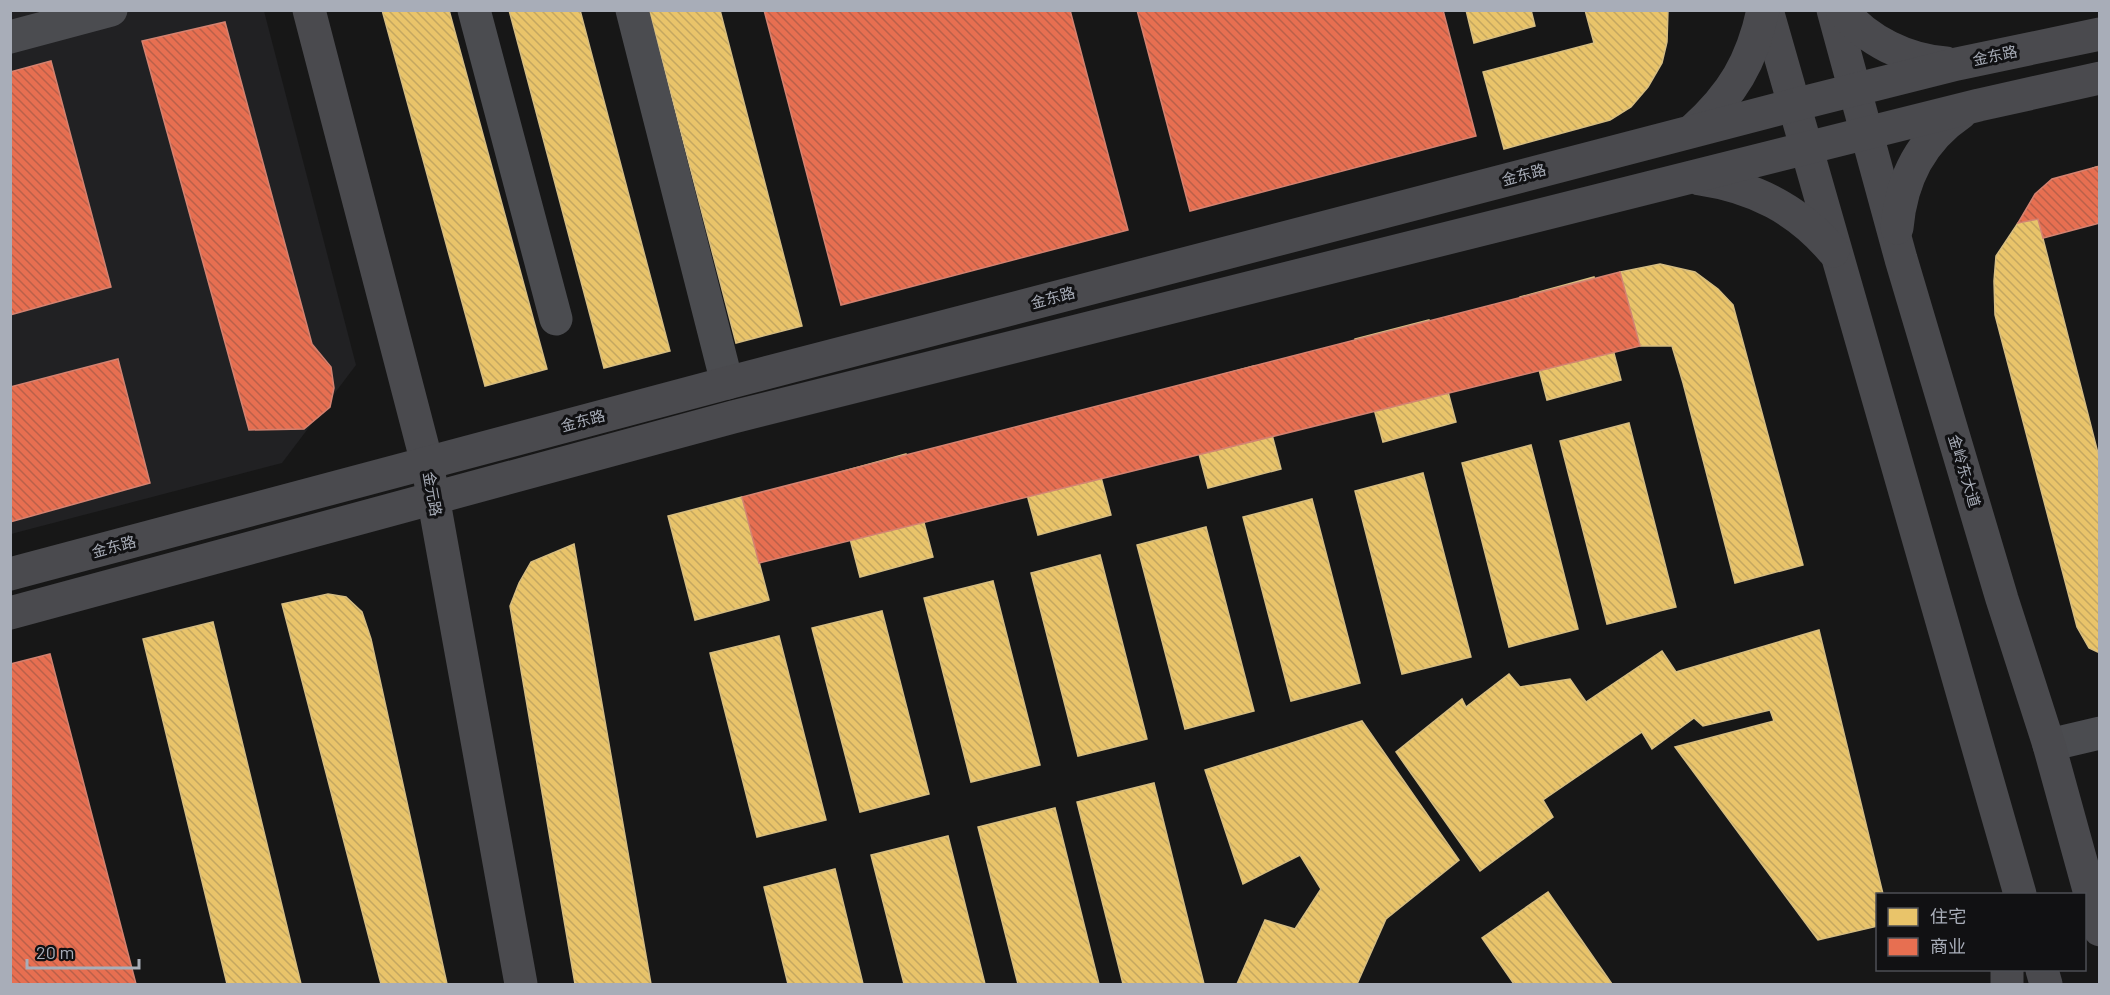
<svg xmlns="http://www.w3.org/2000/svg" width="2110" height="995" viewBox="0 0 2110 995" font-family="Barlow,'Noto Sans SC',sans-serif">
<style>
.built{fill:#212123}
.homes{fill:url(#homes-back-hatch);stroke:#d6bd81;stroke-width:1.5}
.shops{fill:url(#shops-back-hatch);stroke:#d48270;stroke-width:1.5}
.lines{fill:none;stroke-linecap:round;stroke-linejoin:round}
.street{stroke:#4b4c50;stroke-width:33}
.secondary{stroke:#4a4a4e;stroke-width:33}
.labels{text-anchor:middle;stroke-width:6;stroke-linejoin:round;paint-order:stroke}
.street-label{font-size:15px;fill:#a8adb8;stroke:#111113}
</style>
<defs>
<pattern id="homes-back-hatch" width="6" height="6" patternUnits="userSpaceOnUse" patternTransform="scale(1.5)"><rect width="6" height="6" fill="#e9c46a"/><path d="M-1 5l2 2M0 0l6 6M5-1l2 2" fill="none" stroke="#c4a760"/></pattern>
<pattern id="shops-back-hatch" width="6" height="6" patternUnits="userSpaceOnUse" patternTransform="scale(1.5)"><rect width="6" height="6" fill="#e76f51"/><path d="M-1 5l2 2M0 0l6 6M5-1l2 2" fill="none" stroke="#ba604a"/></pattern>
</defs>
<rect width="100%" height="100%" fill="#171717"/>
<path class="built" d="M 11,11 L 264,11 L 356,365 L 282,463 L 11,534 Z"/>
<g class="homes">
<path d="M 382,10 L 449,10 L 547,369 L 485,386 Z"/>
<path d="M 509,10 L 580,10 L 670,351 L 604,368 Z"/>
<path d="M 649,10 L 720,10 L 802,326 L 736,343 Z"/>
<path d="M 1466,10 L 1531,10 L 1535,26 L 1474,43 Z"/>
<path d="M 1585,10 L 1668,10 L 1667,42 L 1662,63 L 1648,87 L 1631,107 L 1610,120 L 1504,149 L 1483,72 L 1594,43 Z"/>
<path d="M 2100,166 L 2100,191 L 2093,168 Z"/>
<path d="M 2038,219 L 2100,461 L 2100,653 L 2089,648 L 2077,627 L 1995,315 L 1994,281 L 1996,256 L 2018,223 Z"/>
<path d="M 1660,264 L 1695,272 L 1718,289 L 1733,305 L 1803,565 L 1735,583 L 1683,383 L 1672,346 L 1640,346 L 1620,272 Z"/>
<path d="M 1594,277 L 1621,380 L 1547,400 L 1520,297 Z"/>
<path d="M 1429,320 L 1456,422 L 1383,442 L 1355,339 Z"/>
<path d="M 1254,366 L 1281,469 L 1208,488 L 1181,386 Z"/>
<path d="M 1084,413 L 1111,515 L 1038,535 L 1010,432 Z"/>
<path d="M 1629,423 L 1676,607 L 1607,624 L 1560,441 Z"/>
<path d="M 1531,445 L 1578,629 L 1509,647 L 1462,463 Z"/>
<path d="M 906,454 L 933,557 L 860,577 L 833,474 Z"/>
<path d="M 1423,473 L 1471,657 L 1402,674 L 1355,491 Z"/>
<path d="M 742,497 L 769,600 L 695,620 L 668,516 Z"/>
<path d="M 1312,499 L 1360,683 L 1291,701 L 1243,517 Z"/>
<path d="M 1206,527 L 1254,711 L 1185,729 L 1137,545 Z"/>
<path d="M 574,544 L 651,984 L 575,984 L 510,606 L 519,583 L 531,562 Z"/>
<path d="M 1100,555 L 1147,739 L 1078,756 L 1031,573 Z"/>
<path d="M 993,581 L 1040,765 L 971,782 L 924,598 Z"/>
<path d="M 328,594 L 346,597 L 362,612 L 371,639 L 447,984 L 381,984 L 282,604 Z"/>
<path d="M 882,611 L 929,794 L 860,812 L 812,628 Z"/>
<path d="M 213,622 L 301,984 L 227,984 L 143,639 Z"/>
<path d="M 1819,630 L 1883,894 L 1878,894 L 1878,926 L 1818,940 L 1675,747 L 1774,721 L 1770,710 L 1703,726 L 1694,718 L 1652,749 L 1642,732 L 1543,800 L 1553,817 L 1480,871 L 1396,752 L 1462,699 L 1466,707 L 1509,674 L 1520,687 L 1570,679 L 1586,702 L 1662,651 L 1676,672 Z"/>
<path d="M 779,636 L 826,820 L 757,837 L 710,653 Z"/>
<path d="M 44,660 L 103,881 L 37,899 L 10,798 L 10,669 Z"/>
<path d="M 1362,721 L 1459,860 L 1386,919 L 1357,984 L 1237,984 L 1265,920 L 1295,929 L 1321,889 L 1300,855 L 1243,884 L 1205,770 Z"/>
<path d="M 1154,783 L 1204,984 L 1123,984 L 1077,802 Z"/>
<path d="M 1055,808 L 1099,984 L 1018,984 L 978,827 Z"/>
<path d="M 948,836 L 985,984 L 904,984 L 871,855 Z"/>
<path d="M 835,869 L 863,984 L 788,984 L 764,887 Z"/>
<path d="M 1548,892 L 1612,984 L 1514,984 L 1482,938 Z"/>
<path d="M 108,897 L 131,984 L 61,984 L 42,915 Z"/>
</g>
<g class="shops">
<path d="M 764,10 L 1070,10 L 1128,230 L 841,305 Z"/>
<path d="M 1137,10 L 1443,10 L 1476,136 L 1190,211 Z"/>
<path d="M 225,22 L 312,344 L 331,367 L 334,388 L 330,407 L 304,429 L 249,430 L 142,41 Z"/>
<path d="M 51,61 L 111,287 L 10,315 L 10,72 Z"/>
<path d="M 2100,166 L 2100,223 L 2043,238 L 2038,219 L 2018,223 L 2035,194 L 2052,179 Z"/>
<path d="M 1620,272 L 1640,346 L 759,563 L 742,497 Z"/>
<path d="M 118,359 L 150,483 L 10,522 L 10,387 Z"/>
<path d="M 50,654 L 136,984 L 10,984 L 10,664 Z"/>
</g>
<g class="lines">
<g class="street">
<path d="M 474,10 L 556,319"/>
<path d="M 632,10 L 727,383"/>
<path d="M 10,37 L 111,10"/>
<path d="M 2049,745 L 2100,733"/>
</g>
<g class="secondary">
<path d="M 309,10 L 427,463 L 521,984"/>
<path d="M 1767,10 L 2020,894"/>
<path d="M 1833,10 L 1901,259 L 2002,599 L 2049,745 L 2100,930"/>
<path d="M 1842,10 C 1867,41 1907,60 1946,63"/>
<path d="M 1693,130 C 1732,95 1752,62 1763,10"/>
<path d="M 1700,179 C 1754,187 1798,209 1833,251"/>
<path d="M 1897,228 C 1901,180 1921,140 1961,113"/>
<path d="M 10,574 L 727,383 L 1794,105 L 1957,64 L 2100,34"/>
<path d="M 10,613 L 733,417 L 1979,105 L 2100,78"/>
<path d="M 2042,970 L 2046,984"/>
<path d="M 2007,984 L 2007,970"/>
</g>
</g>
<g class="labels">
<g class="street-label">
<text transform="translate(1995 56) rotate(-12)" y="5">金东路</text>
<text transform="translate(1524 175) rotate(-15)" y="5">金东路</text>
<text transform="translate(1053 298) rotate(-15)" y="5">金东路</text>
<text transform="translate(583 421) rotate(-15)" y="5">金东路</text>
<text transform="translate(1964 471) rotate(73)" y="5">金岭东大道</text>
<text transform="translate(432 494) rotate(80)" y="5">金元路</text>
<text transform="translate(114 547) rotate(-15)" y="5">金东路</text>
</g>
</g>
<rect width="2110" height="995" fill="none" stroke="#a8adb8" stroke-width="24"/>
<rect x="1876" y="893" width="210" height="78" fill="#111113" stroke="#4d4f55" stroke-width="1.5"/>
<rect x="1888" y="908" width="30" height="18" fill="#e9c46a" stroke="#4d4f55" stroke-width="1.5"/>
<text x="1930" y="923" font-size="18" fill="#a8adb8">住宅</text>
<rect x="1888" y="938" width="30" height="18" fill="#e76f51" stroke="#4d4f55" stroke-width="1.5"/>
<text x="1930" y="953" font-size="18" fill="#a8adb8">商业</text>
<path d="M27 959v9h112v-9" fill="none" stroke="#a8adb8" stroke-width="3"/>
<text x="36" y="959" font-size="18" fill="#a8adb8" stroke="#111113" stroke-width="4.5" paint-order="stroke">20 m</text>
</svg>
